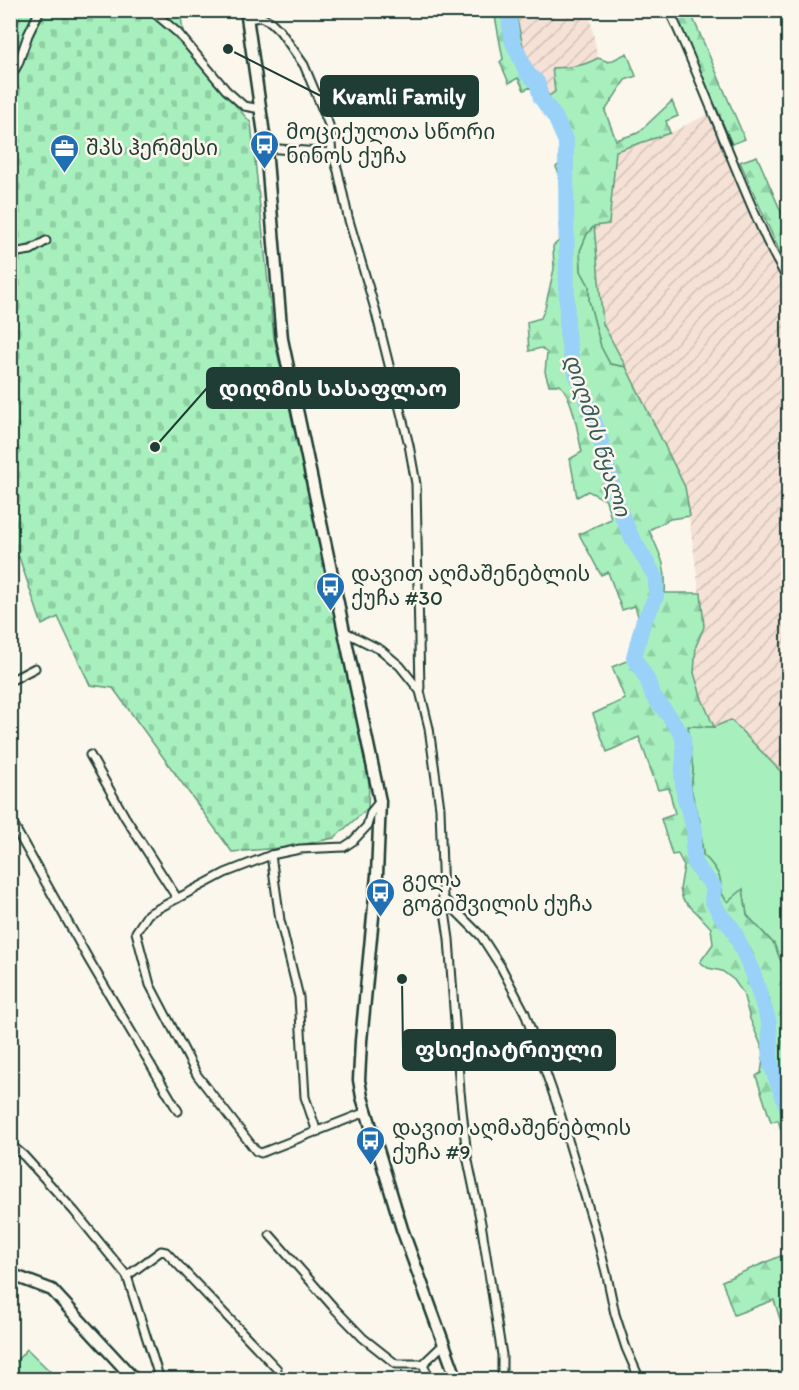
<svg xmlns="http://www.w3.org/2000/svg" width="799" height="1390" viewBox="0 0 799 1390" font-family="Itim,'Noto Sans Georgian',sans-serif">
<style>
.industrial{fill:url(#industrial-furrows)}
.grass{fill:#a7f0be;stroke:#639679;stroke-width:1.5}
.forest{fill:url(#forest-firs);stroke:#639679;stroke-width:1.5}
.cemetery{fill:url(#cemetery-stones);stroke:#639679;stroke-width:1.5}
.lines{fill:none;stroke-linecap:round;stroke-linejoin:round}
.river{stroke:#99d1f8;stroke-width:16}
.street-casing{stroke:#1f3d34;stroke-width:11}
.secondary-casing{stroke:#1f3d34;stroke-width:15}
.street{stroke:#fbf7ec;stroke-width:7}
.secondary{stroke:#fbf7ec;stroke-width:10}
.labels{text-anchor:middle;stroke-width:5;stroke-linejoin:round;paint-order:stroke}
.poi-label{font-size:21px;fill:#1f3d34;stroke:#fbf7ec;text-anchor:start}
.water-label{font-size:22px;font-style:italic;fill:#375b5b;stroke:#fbf7ec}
.leader{fill:none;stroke:#1f3d34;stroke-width:2}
.callout-dot{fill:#1f3d34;stroke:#fbf7ec;stroke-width:2}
.callout{fill:#1f3d34;stroke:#1f3d34;stroke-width:2}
.callout-label{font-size:22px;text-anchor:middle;font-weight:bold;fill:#fff}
</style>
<defs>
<pattern id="industrial-furrows" width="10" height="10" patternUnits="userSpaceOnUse" patternTransform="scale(1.5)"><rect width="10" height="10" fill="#f5e1d6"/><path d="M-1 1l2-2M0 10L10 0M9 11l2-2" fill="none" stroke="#d2c2b8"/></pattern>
<pattern id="forest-firs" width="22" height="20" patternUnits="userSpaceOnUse" patternTransform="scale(1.5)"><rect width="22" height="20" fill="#a7f0be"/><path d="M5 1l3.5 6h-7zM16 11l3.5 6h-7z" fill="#8fcfa4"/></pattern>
<pattern id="cemetery-stones" width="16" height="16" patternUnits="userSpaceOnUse" patternTransform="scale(1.5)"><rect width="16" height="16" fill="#a7f0be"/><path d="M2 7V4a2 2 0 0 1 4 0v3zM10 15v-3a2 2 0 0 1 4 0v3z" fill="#8fcfa4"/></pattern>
</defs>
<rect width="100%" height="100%" fill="#fbf7ec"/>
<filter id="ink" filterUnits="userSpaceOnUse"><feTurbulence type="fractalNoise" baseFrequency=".0167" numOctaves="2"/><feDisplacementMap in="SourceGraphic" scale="12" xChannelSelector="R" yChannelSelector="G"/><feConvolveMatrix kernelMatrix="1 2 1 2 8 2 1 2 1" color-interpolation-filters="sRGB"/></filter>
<g filter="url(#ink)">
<g class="industrial">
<path d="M 515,11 L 565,11 L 566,16 L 589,12 L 598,58 L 585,65 L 570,67 L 552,68 L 555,92 L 549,96 L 527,63 Z"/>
<path d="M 708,114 L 731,172 L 763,241 L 788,291 L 788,779 L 731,720 L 714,727 L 702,699 L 694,673 L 696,646 L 704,627 L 685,487 L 626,367 L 603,324 L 594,226 L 609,224 L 616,151 L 670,133 Z"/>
</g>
<g class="grass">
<path d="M 594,226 L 603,324 L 626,367 L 610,364 L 601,347 L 589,301 L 589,286 L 581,271 L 580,251 L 587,234 Z"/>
<path d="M 731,720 L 788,779 L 788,979 L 774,944 L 747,915 L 743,890 L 728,902 C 720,894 722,890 720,880 C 718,871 710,861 703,855 L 700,821 L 695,807 L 691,788 L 693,770 L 688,726 L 714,727 Z"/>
<path d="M 27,1349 L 58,1379 L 11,1379 L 11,1367 Z"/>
</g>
<g class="forest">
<path d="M 494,11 L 515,11 L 527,63 L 549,96 L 555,92 L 552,68 C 570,67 582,67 598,58 L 609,62 L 627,53 L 636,76 L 625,80 L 605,111 L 616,140 L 638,133 L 672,101 L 678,116 L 666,121 L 670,133 L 616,151 L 609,224 L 594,226 L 587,234 L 580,251 L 581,271 L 589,286 L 589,301 L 601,347 L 610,364 L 626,367 L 685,487 L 690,516 L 670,519 L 649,530 C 660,554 667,565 665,593 L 701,593 L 704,627 L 696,646 L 694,673 L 702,699 L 714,727 L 688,726 L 693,770 L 691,788 L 695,807 L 700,821 L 703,855 C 710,861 718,871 720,879 C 722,890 720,894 728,902 L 743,889 L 747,915 L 774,944 L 788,979 L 788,1151 L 778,1120 L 771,1122 L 756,1076 L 761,1073 L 764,1052 L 750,1019 L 743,993 L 734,980 L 722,971 L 708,968 L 700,962 L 713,944 L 711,928 L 697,913 L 683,900 L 680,889 L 684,866 L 678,854 L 672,855 L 661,819 L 675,814 L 669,788 L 658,790 L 639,737 L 607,752 L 593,714 L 625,699 L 612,667 L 629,660 L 638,616 L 635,606 L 622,610 L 608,572 L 601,575 L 579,534 L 611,519 L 606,500 L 588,491 L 577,497 L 570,459 L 582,452 C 577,432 574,399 560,385 L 549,385 L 545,372 L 547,353 L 541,348 L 529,351 L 527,322 L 541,318 L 545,308 L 554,269 L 553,246 L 560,240 L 561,178 L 556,167 L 563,161 C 562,146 560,132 552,119 C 545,108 536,99 531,87 L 524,90 L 518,78 L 509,83 L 500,62 L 503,59 Z"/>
<path d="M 674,11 L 690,11 L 745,139 L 732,144 Z"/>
<path d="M 757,156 L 788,228 L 788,271 L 740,162 Z"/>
<path d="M 788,1247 L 788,1344 L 774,1300 L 734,1315 L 722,1281 L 783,1255 Z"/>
</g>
<path class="cemetery" d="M 11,11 L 180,11 L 186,49 L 251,123 L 274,338 L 350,679 L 369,784 L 368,808 L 334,838 L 291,847 L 232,852 L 113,688 L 90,685 L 58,617 L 42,625 L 19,557 L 11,560 Z"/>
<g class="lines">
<path class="river" d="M 508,10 L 512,40 L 527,73 L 537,82 L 541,98 L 555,117 L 566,142 L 567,333 L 572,362 L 600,437 L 618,507 L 631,536 L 656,578 L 656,597 L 643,623 L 634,657 L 648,681 L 653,696 L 670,717 L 683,737 L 684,755 L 682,777 L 685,799 L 695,831 L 693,848 L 695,865 L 714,887 L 712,900 L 722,917 L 733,929 L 753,973 L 769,1023 L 771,1065 L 788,1110"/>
<defs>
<g id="street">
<path d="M 151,10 L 178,33 L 226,90 L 244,106 L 261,109"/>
<path d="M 669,10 C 703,83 730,159 763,232 C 770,249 780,265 788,281"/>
<path d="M 247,19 L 261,17 L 271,22 L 280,31 L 304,65 L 329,125 L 332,153 L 338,171 L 348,217 L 375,309 L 409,445 L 416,484 L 420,691 L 429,728 L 440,808 L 443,898 L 449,939 L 460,1091 L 467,1156 L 481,1223 L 502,1355 L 502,1380"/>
<path d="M 10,78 L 18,64 L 28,35 L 40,10"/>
<path d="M 266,148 L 332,153"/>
<path d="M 10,247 L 18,252 L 31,250 L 46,241"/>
<path d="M 343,631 L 381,650 L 400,666 L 420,691"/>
<path d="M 10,681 L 35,668"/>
<path d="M 90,755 L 125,817 L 177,898"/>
<path d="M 10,819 L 89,960 L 178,1111"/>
<path d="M 271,855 L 280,920 L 299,997 L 305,1097 L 317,1132"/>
<path d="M 443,898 L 481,936 L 501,967 L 525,1013 L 560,1113 L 594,1226 L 607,1276 L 615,1314 L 626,1348 L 640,1380"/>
<path d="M 366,1112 L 261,1153 L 256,1151 L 197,1075 L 150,985 L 136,932 L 148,914 L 225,873 L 271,855 L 300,849 L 344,847 L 353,841 L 367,826 L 371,812 L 380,801"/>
<path d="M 10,1144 L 24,1156 L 74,1211 L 127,1276 L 160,1380"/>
<path d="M 270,1235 L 335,1309 L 363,1338 L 396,1364 L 423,1364 L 444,1344"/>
<path d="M 127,1276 L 161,1251 L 166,1252 L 277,1369"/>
<path d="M 423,1364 L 430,1380"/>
</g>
<g id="secondary">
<path d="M 246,10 L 266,148 L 282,339 L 380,801 L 377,875 L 361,1041 L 359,1080 L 362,1097 L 402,1229 L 457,1380"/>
<path d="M 10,1274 L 52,1290 L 135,1380"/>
</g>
</defs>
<use href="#street" class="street-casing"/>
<use href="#secondary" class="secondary-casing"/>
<use href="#street" class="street"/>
<use href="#secondary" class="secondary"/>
</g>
</g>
<defs>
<symbol id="bus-pin" viewBox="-11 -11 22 30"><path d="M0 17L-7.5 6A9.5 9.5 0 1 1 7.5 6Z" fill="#1f6fb2" stroke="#fbf7ec"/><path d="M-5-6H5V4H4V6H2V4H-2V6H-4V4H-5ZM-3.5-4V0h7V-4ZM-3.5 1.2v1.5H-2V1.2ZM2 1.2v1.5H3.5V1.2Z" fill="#fff"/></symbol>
<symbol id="office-pin" viewBox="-11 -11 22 30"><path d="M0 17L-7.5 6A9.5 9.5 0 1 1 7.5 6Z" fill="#1f6fb2" stroke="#fbf7ec"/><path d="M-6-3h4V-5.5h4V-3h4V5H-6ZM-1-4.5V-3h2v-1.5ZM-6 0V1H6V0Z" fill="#fff"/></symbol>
</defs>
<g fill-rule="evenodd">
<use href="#bus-pin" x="248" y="128" width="33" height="45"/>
<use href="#office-pin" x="48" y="132" width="33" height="45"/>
<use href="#bus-pin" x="314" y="570" width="33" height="45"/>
<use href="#bus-pin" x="364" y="876" width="33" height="45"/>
<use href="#bus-pin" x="354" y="1124" width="33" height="45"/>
</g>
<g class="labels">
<g class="poi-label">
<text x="286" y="139">მოციქულთა სწორი<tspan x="286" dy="24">ნინოს ქუჩა</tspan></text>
<text x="86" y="155">შპს ჰერმესი</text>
<text x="351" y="581">დავით აღმაშენებლის<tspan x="351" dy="24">ქუჩა #30</tspan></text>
<text x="402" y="887">გელა<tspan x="402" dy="24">გოგიშვილის ქუჩა</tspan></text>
<text x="392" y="1135">დავით აღმაშენებლის<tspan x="392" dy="24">ქუჩა #9</tspan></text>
</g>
<g class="water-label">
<text transform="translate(598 435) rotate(72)" y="8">დიღმის წყალი</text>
</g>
</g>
<path class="leader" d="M228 49L321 96M155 447L207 388M402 979L403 1050"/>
<g class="callout-dot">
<circle cx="228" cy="49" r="6"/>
<circle cx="155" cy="447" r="6"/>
<circle cx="402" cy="979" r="6"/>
</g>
<g class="callout">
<rect x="321" y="76" width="157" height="40" rx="6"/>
<rect x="207" y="368" width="252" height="40" rx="6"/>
<rect x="403" y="1030" width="212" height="40" rx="6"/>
</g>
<g class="callout-label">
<text x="399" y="104">Kvamli Family</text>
<text x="333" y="396">დიღმის სასაფლაო</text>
<text x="509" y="1057">ფსიქიატრიული</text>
</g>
<rect width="799" height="1390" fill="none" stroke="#fbf7ec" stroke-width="36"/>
<rect x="18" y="18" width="763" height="1354" fill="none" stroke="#1f3d34" stroke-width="2" filter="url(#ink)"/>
</svg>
